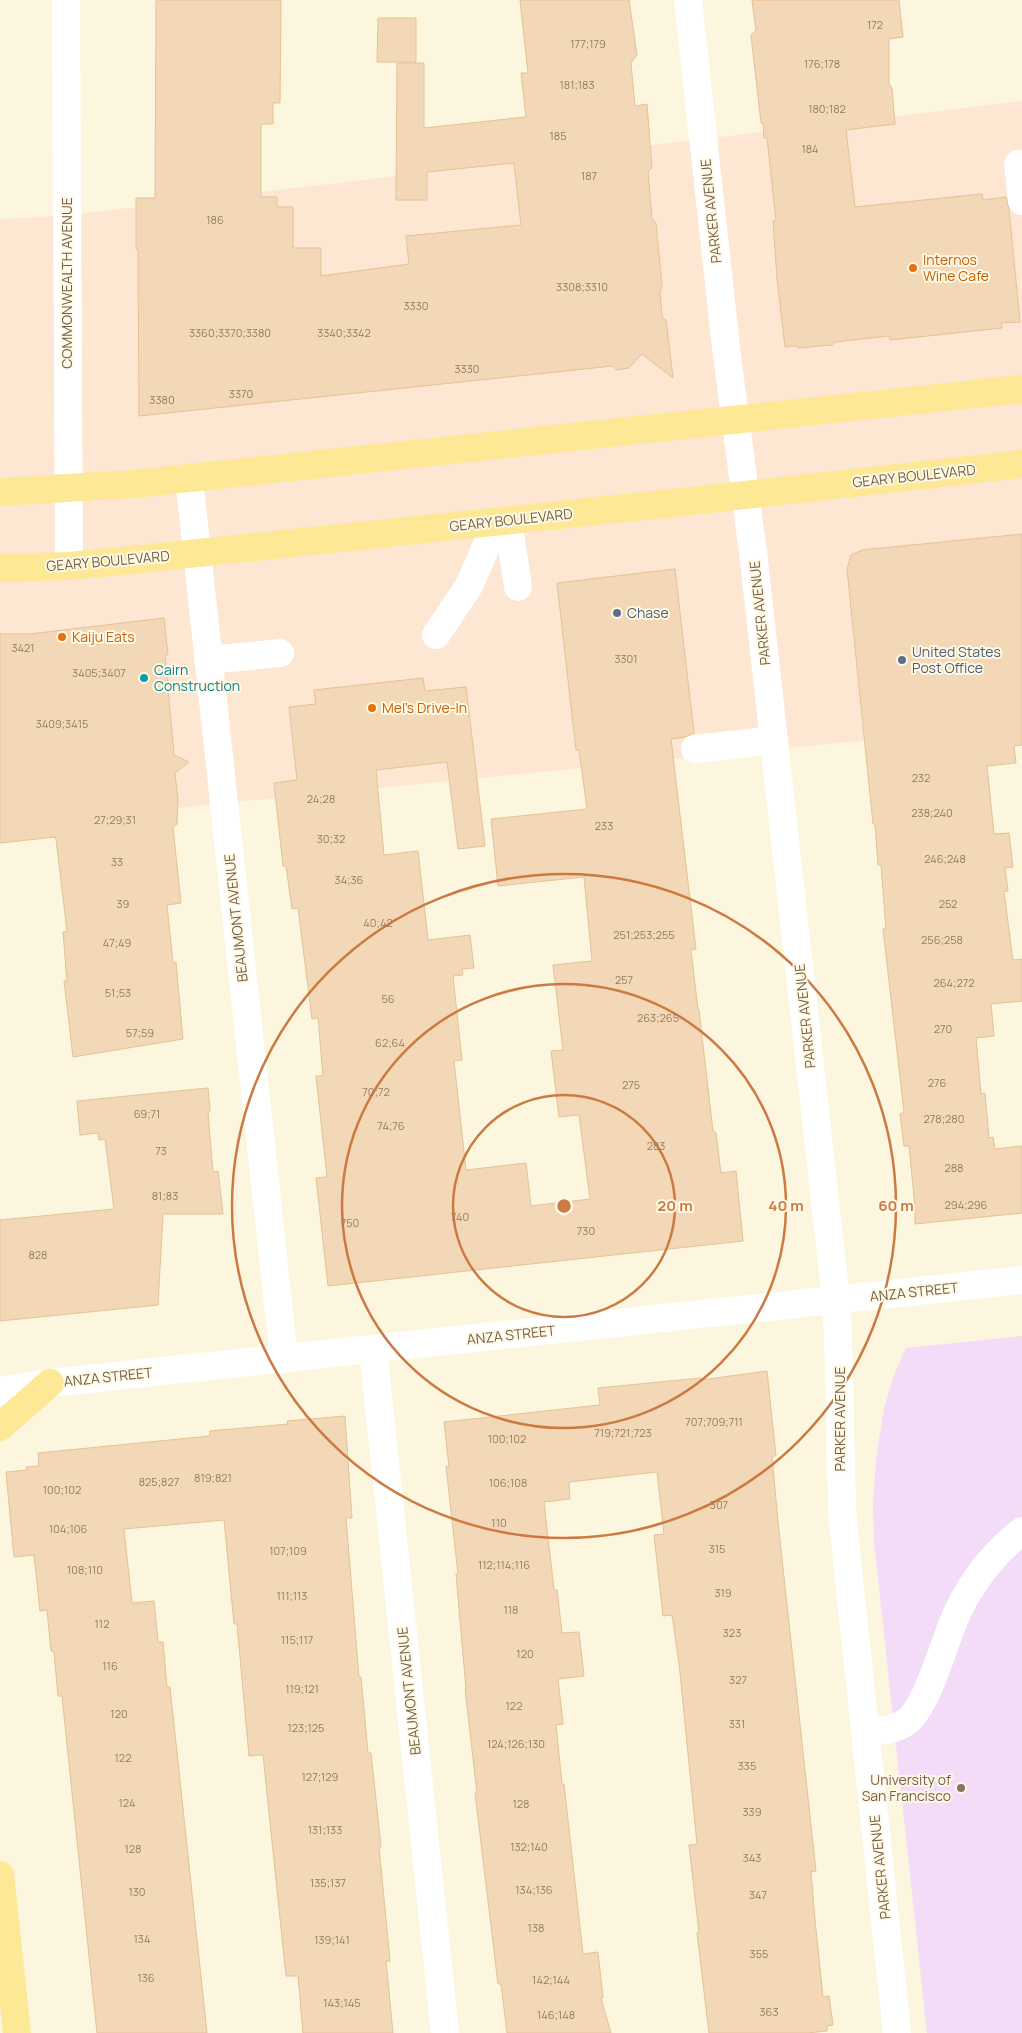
<svg xmlns="http://www.w3.org/2000/svg" width="1022" height="2033" viewBox="0 0 1022 2033" font-family="Manrope,sans-serif">
<style>
.commercial{fill:#fde6d2}
.education{fill:#f3dcf8}
.building{fill:#f2d8b6;stroke:#e5c196}
.lines{fill:none;stroke-linecap:round;stroke-linejoin:round}
.minor{stroke:#fff;stroke-width:28}
.major{stroke:#fde895;stroke-width:28}
.ring{fill:none;stroke:#cc7a42;stroke-width:2.5}
.food-dot{fill:#e8710a;stroke:#fff9e5;stroke-width:2}
.service-dot{fill:#5c6f8a;stroke:#fff9e5;stroke-width:2}
.culture-dot{fill:#0f9aa8;stroke:#fff9e5;stroke-width:2}
.education-dot{fill:#8d6e63;stroke:#fff9e5;stroke-width:2}
.labels{text-anchor:middle;stroke-width:4;stroke-linejoin:round;paint-order:stroke}
.number-label{font-size:11px;fill:#937c63}
.street-label{font-size:14px;fill:#735e47;stroke:#fff9e5}
.food-label{font-size:14px;fill:#c56008;stroke:#fff9e5;text-anchor:start}
.service-label{font-size:14px;fill:#4e5e75;stroke:#fff9e5;text-anchor:start}
.culture-label{font-size:14px;fill:#0d838f;stroke:#fff9e5;text-anchor:start}
.education-label{font-size:14px;fill:#785e54;stroke:#fff9e5;text-anchor:end}
.centre{fill:#cc7a42;stroke:#fff9e5;stroke-width:2.5}
.ring-label{font-size:15px;text-anchor:middle;font-weight:bold;fill:#cc7a42;stroke:#fff9e5;stroke-width:4;stroke-linejoin:round;paint-order:stroke}
</style>
<rect width="100%" height="100%" fill="#fcf6df"/>
<path class="commercial" d="M 1022,101 L 1022,725 L 0,825 L 0,219 L 61,216 Z"/>
<path class="education" d="M 1022,1336 L 1022,2033 L 927,2033 L 874,1542 L 873,1504 L 876,1458 L 884,1408 L 894,1375 L 906,1348 Z"/>
<g class="building">
<path d="M 156,0 L 281,0 L 280,103 L 273,103 L 273,124 L 261,124 L 261,197 L 277,197 L 277,207 L 293,207 L 293,248 L 321,248 L 321,276 L 409,264 L 406,236 L 521,225 L 514,163 L 427,172 L 427,200 L 396,200 L 397,63 L 424,63 L 424,128 L 526,117 L 521,73 L 528,73 L 520,0 L 629,0 L 637,55 L 631,63 L 635,106 L 647,104 L 652,168 L 648,172 L 652,219 L 656,223 L 662,287 L 660,292 L 662,317 L 666,320 L 673,378 L 642,354 L 629,368 L 617,370 L 613,366 L 139,416 L 138,249 L 136,249 L 136,198 L 155,198 Z"/>
<path d="M 752,0 L 899,0 L 903,37 L 889,39 L 889,84 L 892,88 L 895,124 L 846,130 L 855,207 L 982,194 L 983,200 L 1006,197 L 1009,209 L 1020,322 L 1001,323 L 1002,328 L 890,340 L 889,336 L 835,342 L 832,345 L 798,348 L 796,346 L 785,347 L 777,278 L 773,221 L 776,221 L 767,138 L 764,138 L 763,123 L 761,123 L 751,35 L 756,30 Z"/>
<path d="M 378,18 L 416,18 L 416,62 L 377,62 Z"/>
<path d="M 1022,534 L 1022,745 L 1014,746 L 1016,763 L 987,766 L 994,834 L 1009,833 L 1013,867 L 1005,868 L 1008,891 L 1004,892 L 1013,960 L 1022,959 L 1022,1001 L 991,1004 L 994,1036 L 976,1038 L 981,1094 L 985,1093 L 989,1138 L 993,1137 L 995,1149 L 1022,1146 L 1022,1213 L 915,1224 L 915,1207 L 909,1146 L 904,1146 L 900,1114 L 904,1112 L 883,929 L 886,929 L 881,865 L 878,865 L 875,824 L 873,824 L 847,569 L 851,555 L 862,550 Z"/>
<path d="M 675,569 L 694,733 L 685,737 L 671,739 L 696,949 L 691,950 L 698,1010 L 699,1010 L 713,1131 L 716,1133 L 721,1173 L 736,1171 L 743,1241 L 328,1286 L 316,1178 L 327,1177 L 316,1076 L 323,1076 L 318,1018 L 312,1019 L 298,908 L 292,909 L 286,866 L 283,866 L 274,783 L 297,780 L 289,707 L 316,704 L 314,690 L 423,678 L 425,691 L 466,687 L 485,846 L 458,849 L 447,762 L 376,770 L 384,855 L 418,851 L 428,940 L 470,935 L 474,968 L 462,969 L 463,975 L 453,976 L 462,1060 L 454,1061 L 466,1170 L 526,1163 L 531,1206 L 590,1199 L 579,1115 L 559,1117 L 551,1051 L 563,1050 L 553,965 L 592,961 L 584,877 L 498,886 L 491,819 L 587,809 L 579,750 L 576,750 L 557,583 Z"/>
<path d="M 164,618 L 168,655 L 165,655 L 174,755 L 189,762 L 175,773 L 178,800 L 177,824 L 173,828 L 181,903 L 167,905 L 173,963 L 176,962 L 183,1039 L 73,1057 L 64,981 L 67,981 L 63,932 L 67,931 L 56,839 L 55,837 L 0,843 L 0,634 L 30,634 Z"/>
<path d="M 208,1088 L 210,1110 L 208,1113 L 213,1172 L 218,1171 L 223,1214 L 163,1214 L 158,1305 L 0,1321 L 0,1220 L 114,1209 L 105,1139 L 99,1140 L 98,1133 L 80,1135 L 77,1101 Z"/>
<path d="M 767,1371 L 776,1456 L 772,1456 L 778,1522 L 816,1871 L 811,1872 L 815,1920 L 823,1997 L 829,1996 L 833,2025 L 827,2026 L 827,2031 L 807,2033 L 709,2033 L 697,1933 L 699,1933 L 689,1845 L 697,1844 L 679,1663 L 672,1615 L 663,1616 L 654,1535 L 664,1534 L 657,1472 L 569,1482 L 570,1499 L 544,1502 L 554,1590 L 557,1590 L 562,1633 L 579,1632 L 584,1676 L 558,1679 L 563,1724 L 556,1725 L 562,1784 L 564,1784 L 583,1954 L 598,1952 L 603,1998 L 601,1998 L 611,2033 L 507,2033 L 501,1984 L 498,1984 L 475,1793 L 477,1793 L 465,1689 L 466,1689 L 456,1574 L 458,1574 L 446,1466 L 449,1467 L 444,1422 L 600,1405 L 598,1388 L 701,1378 L 701,1380 Z"/>
<path d="M 345,1416 L 352,1518 L 346,1518 L 359,1677 L 361,1677 L 368,1753 L 371,1753 L 381,1847 L 379,1847 L 390,1961 L 386,1961 L 393,2033 L 303,2033 L 298,1976 L 286,1976 L 263,1755 L 249,1756 L 237,1624 L 234,1624 L 224,1520 L 124,1529 L 132,1603 L 154,1601 L 158,1642 L 163,1642 L 167,1687 L 170,1687 L 207,2033 L 97,2033 L 62,1696 L 58,1696 L 54,1652 L 51,1651 L 47,1610 L 40,1611 L 34,1555 L 14,1557 L 6,1472 L 27,1470 L 26,1467 L 39,1466 L 38,1453 L 210,1436 L 210,1431 L 288,1424 L 287,1421 Z"/>
</g>
<g class="lines">
<g class="minor">
<path d="M 66,0 L 69,566"/>
<path d="M 688,0 L 727,356 L 753,552 L 836,1300 C 841,1374 839,1448 843,1522 L 897,2033"/>
<path d="M 1018,164 L 1022,201"/>
<path d="M 189,478 L 284,1359"/>
<path d="M 508,520 L 518,587"/>
<path d="M 436,635 L 470,584 L 497,521"/>
<path d="M 208,660 L 280,653"/>
<path d="M 695,749 L 774,740"/>
<path d="M 373,1349 L 445,2033"/>
<path d="M 0,1391 L 50,1383 L 1022,1280"/>
<path d="M 866,1732 C 879,1730 895,1731 906,1722 C 928,1707 945,1638 958,1611 C 973,1580 995,1552 1022,1531"/>
</g>
<g class="major">
<path d="M 0,492 L 133,484 L 1022,389"/>
<path d="M 0,568 L 69,566 L 141,559 L 682,502 L 1022,464"/>
<path d="M 0,1427 L 50,1383"/>
<path d="M 0,1875 L 17,2033"/>
</g>
</g>
<g class="ring">
<circle cx="564" cy="1206" r="111"/>
<circle cx="564" cy="1206" r="222"/>
<circle cx="564" cy="1206" r="332"/>
</g>
<g class="food-dot">
<circle cx="913" cy="268" r="5"/>
<circle cx="62" cy="637" r="5"/>
<circle cx="372" cy="708" r="5"/>
</g>
<g class="service-dot">
<circle cx="617" cy="613" r="5"/>
<circle cx="902" cy="660" r="5"/>
</g>
<circle class="culture-dot" cx="144" cy="678" r="5"/>
<circle class="education-dot" cx="961" cy="1788" r="5"/>
<g class="labels">
<g class="number-label">
<text x="875" y="29">172</text>
<text x="588" y="48">177;179</text>
<text x="822" y="68">176;178</text>
<text x="577" y="89">181;183</text>
<text x="827" y="113">180;182</text>
<text x="558" y="140">185</text>
<text x="810" y="153">184</text>
<text x="589" y="180">187</text>
<text x="215" y="224">186</text>
<text x="582" y="291">3308;3310</text>
<text x="416" y="310">3330</text>
<text x="230" y="337">3360;3370;3380</text>
<text x="344" y="337">3340;3342</text>
<text x="467" y="373">3330</text>
<text x="241" y="398">3370</text>
<text x="162" y="404">3380</text>
<text x="23" y="652">3421</text>
<text x="626" y="663">3301</text>
<text x="99" y="677">3405;3407</text>
<text x="62" y="728">3409;3415</text>
<text x="921" y="782">232</text>
<text x="321" y="803">24;28</text>
<text x="932" y="817">238;240</text>
<text x="115" y="824">27;29;31</text>
<text x="604" y="830">233</text>
<text x="331" y="843">30;32</text>
<text x="945" y="863">246;248</text>
<text x="117" y="866">33</text>
<text x="349" y="884">34;36</text>
<text x="123" y="908">39</text>
<text x="948" y="908">252</text>
<text x="378" y="927">40;42</text>
<text x="644" y="939">251;253;255</text>
<text x="942" y="944">256;258</text>
<text x="117" y="947">47;49</text>
<text x="624" y="984">257</text>
<text x="954" y="987">264;272</text>
<text x="118" y="997">51;53</text>
<text x="388" y="1003">56</text>
<text x="658" y="1022">263;265</text>
<text x="943" y="1033">270</text>
<text x="140" y="1037">57;59</text>
<text x="390" y="1047">62;64</text>
<text x="937" y="1087">276</text>
<text x="631" y="1089">275</text>
<text x="376" y="1096">70;72</text>
<text x="147" y="1118">69;71</text>
<text x="944" y="1123">278;280</text>
<text x="391" y="1130">74;76</text>
<text x="656" y="1150">283</text>
<text x="161" y="1155">73</text>
<text x="954" y="1172">288</text>
<text x="165" y="1200">81;83</text>
<text x="966" y="1209">294;296</text>
<text x="460" y="1221">740</text>
<text x="350" y="1227">750</text>
<text x="586" y="1235">730</text>
<text x="38" y="1259">828</text>
<text x="714" y="1426">707;709;711</text>
<text x="623" y="1437">719;721;723</text>
<text x="507" y="1443">100;102</text>
<text x="213" y="1482">819;821</text>
<text x="159" y="1486">825;827</text>
<text x="508" y="1487">106;108</text>
<text x="62" y="1494">100;102</text>
<text x="719" y="1509">307</text>
<text x="499" y="1527">110</text>
<text x="68" y="1533">104;106</text>
<text x="717" y="1553">315</text>
<text x="288" y="1555">107;109</text>
<text x="504" y="1569">112;114;116</text>
<text x="85" y="1574">108;110</text>
<text x="723" y="1597">319</text>
<text x="292" y="1600">111;113</text>
<text x="511" y="1614">118</text>
<text x="102" y="1628">112</text>
<text x="732" y="1637">323</text>
<text x="297" y="1644">115;117</text>
<text x="525" y="1658">120</text>
<text x="110" y="1670">116</text>
<text x="738" y="1684">327</text>
<text x="302" y="1693">119;121</text>
<text x="514" y="1710">122</text>
<text x="119" y="1718">120</text>
<text x="737" y="1728">331</text>
<text x="306" y="1732">123;125</text>
<text x="516" y="1748">124;126;130</text>
<text x="123" y="1762">122</text>
<text x="747" y="1770">335</text>
<text x="320" y="1781">127;129</text>
<text x="127" y="1807">124</text>
<text x="521" y="1808">128</text>
<text x="752" y="1816">339</text>
<text x="325" y="1834">131;133</text>
<text x="529" y="1851">132;140</text>
<text x="133" y="1853">128</text>
<text x="752" y="1862">343</text>
<text x="328" y="1887">135;137</text>
<text x="534" y="1894">134;136</text>
<text x="137" y="1896">130</text>
<text x="758" y="1899">347</text>
<text x="536" y="1932">138</text>
<text x="142" y="1943">134</text>
<text x="332" y="1944">139;141</text>
<text x="759" y="1958">355</text>
<text x="146" y="1982">136</text>
<text x="551" y="1984">142;144</text>
<text x="342" y="2007">143;145</text>
<text x="769" y="2016">363</text>
<text x="556" y="2019">146;148</text>
</g>
<g class="street-label">
<text transform="translate(711 211) rotate(-96)" y="5">PARKER AVENUE</text>
<text transform="translate(67 283) rotate(-90)" y="5">COMMONWEALTH AVENUE</text>
<text transform="translate(914 476) rotate(-6)" y="5">GEARY BOULEVARD</text>
<text transform="translate(511 520) rotate(-6)" y="5">GEARY BOULEVARD</text>
<text transform="translate(108 561) rotate(-5)" y="5">GEARY BOULEVARD</text>
<text transform="translate(760 613) rotate(-96)" y="5">PARKER AVENUE</text>
<text transform="translate(236 918) rotate(-96)" y="5">BEAUMONT AVENUE</text>
<text transform="translate(805 1016) rotate(-96)" y="5">PARKER AVENUE</text>
<text transform="translate(914 1292) rotate(-6)" y="5">ANZA STREET</text>
<text transform="translate(511 1335) rotate(-6)" y="5">ANZA STREET</text>
<text transform="translate(108 1377) rotate(-6)" y="5">ANZA STREET</text>
<text transform="translate(840 1419) rotate(-90)" y="5">PARKER AVENUE</text>
<text transform="translate(409 1691) rotate(-96)" y="5">BEAUMONT AVENUE</text>
<text transform="translate(880 1867) rotate(-96)" y="5">PARKER AVENUE</text>
</g>
<g class="food-label">
<text x="923" y="265">Internos<tspan x="923" dy="16">Wine Cafe</tspan></text>
<text x="72" y="642">Kaiju Eats</text>
<text x="382" y="713">Mel's Drive-In</text>
</g>
<g class="service-label">
<text x="627" y="618">Chase</text>
<text x="912" y="657">United States<tspan x="912" dy="16">Post Office</tspan></text>
</g>
<g class="culture-label">
<text x="154" y="675">Cairn<tspan x="154" dy="16">Construction</tspan></text>
</g>
<g class="education-label">
<text x="951" y="1785">University of<tspan x="951" dy="16">San Francisco</tspan></text>
</g>
</g>
<circle cx="564" cy="1206" r="8" class="centre"/>
<g class="ring-label">
<text x="675" y="1211">20 m</text>
<text x="786" y="1211">40 m</text>
<text x="896" y="1211">60 m</text>
</g>
</svg>
